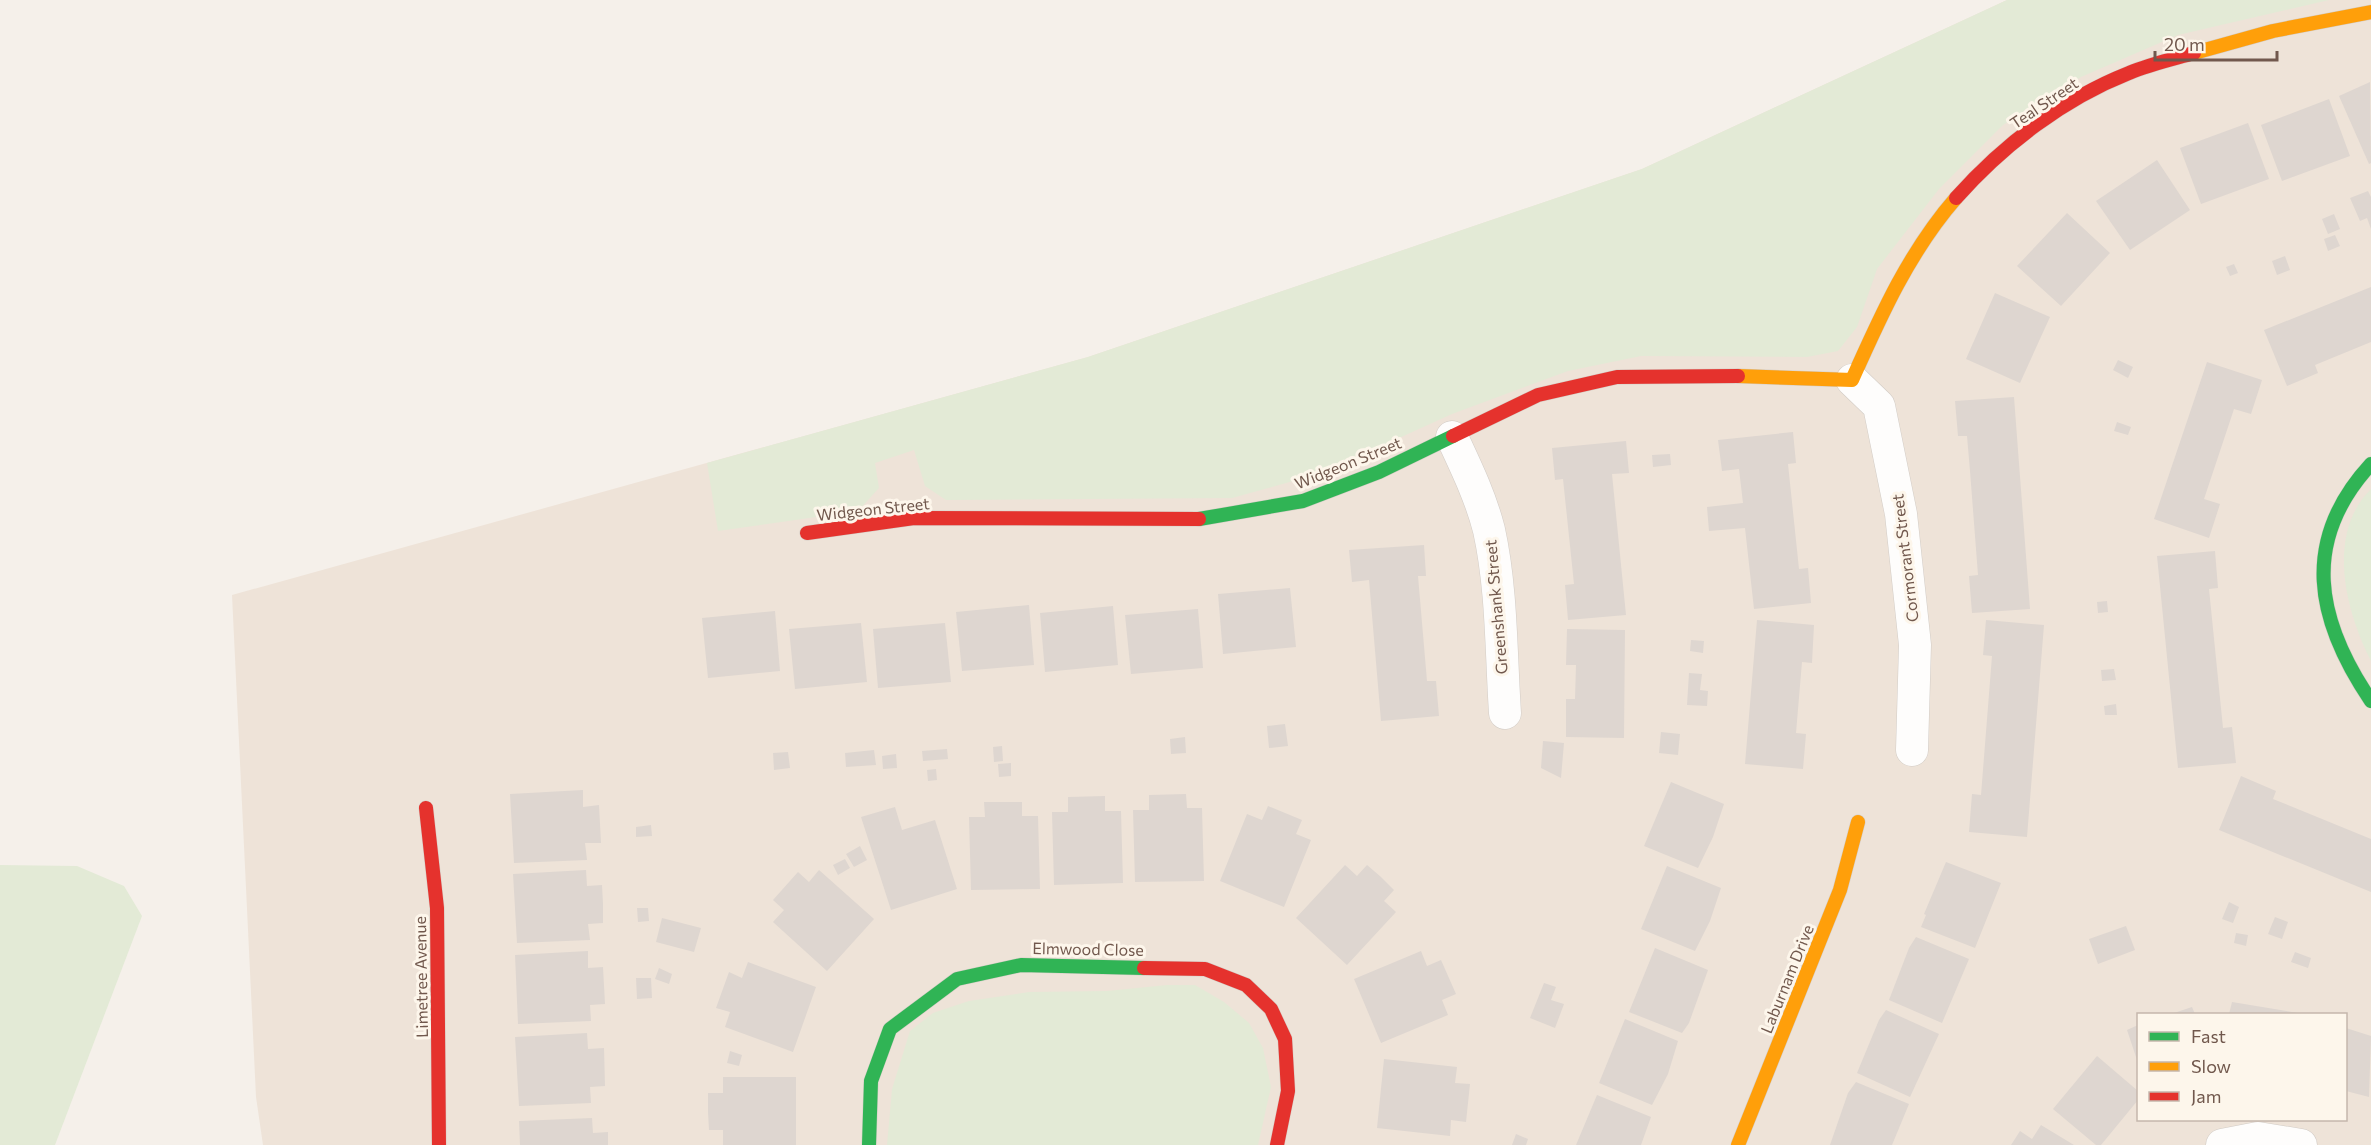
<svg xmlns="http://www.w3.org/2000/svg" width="2371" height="1145" viewBox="0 0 2371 1145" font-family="Commissioner,sans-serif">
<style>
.residential{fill:#eee3d8;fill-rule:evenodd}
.green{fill:#e3ead6}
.building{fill:#ded6d0}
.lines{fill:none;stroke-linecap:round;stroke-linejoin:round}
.street-casing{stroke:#d2ccc6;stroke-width:33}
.fast-casing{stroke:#d4cdc6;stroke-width:15}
.slow-casing{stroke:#d4cdc6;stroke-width:15}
.jam-casing{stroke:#d4cdc6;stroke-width:15}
.street{stroke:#fefdfc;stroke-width:32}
.fast{stroke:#30b455;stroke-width:14}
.slow{stroke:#ff9f0a;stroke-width:14}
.jam{stroke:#e5322d;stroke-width:14}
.labels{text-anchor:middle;stroke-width:6;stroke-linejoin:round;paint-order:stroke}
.street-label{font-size:16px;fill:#71584d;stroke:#fdf6eb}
</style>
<rect width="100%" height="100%" fill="#f5f0ea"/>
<path class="residential" d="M 2007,0 L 2371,0 L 2371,1145 L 263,1145 L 256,1097 L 232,595 L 1088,357 L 1642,169 ZM 2138,1014 L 2346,1014 L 2346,1120 L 2138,1120 Z"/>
<g class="green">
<path d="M 2007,0 L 2329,0 L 2178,35 L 2081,77 L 2003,125 L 1939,189 L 1877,269 L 1857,327 L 1838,351 L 1807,357 L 1641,356 L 1568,371 L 1452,414 L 1322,473 L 1232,498 L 946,500 L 925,486 L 914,450 L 875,463 L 879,488 L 858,511 L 718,531 L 707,463 L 1088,357 L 1642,169 Z"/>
<path d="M 2371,489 L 2371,661 C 2345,611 2326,533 2371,489 Z"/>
<path d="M 0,865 L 77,866 L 124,886 L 142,916 L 55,1145 L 0,1145 Z"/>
<path d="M 1167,985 L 1195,985 L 1224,1002 L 1249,1023 L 1263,1048 L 1271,1087 L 1258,1145 L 887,1145 L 892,1089 L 910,1031 L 933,1013 L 969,1001 L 1029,992 L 1107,991 Z"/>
</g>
<g class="building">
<path d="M 2370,82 L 2371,163 L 2369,164 L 2339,96 Z"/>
<path d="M 2329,99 L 2350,156 L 2282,181 L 2261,125 Z"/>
<path d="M 2248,123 L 2269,179 L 2201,204 L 2180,148 Z"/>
<path d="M 2157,160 L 2190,210 L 2130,250 L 2096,201 Z"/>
<path d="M 2368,191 L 2371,197 L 2371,229 L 2367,218 L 2360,221 L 2350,198 Z"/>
<path d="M 2067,213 L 2110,253 L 2061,306 L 2017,266 Z"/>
<path d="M 2334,214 L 2340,229 L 2328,234 L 2322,219 Z"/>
<path d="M 2335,235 L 2340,246 L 2328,251 L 2324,239 Z"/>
<path d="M 2285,256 L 2290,270 L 2277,275 L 2272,261 Z"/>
<path d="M 2234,264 L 2238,273 L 2230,276 L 2226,267 Z"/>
<path d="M 2371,287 L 2371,342 L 2315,365 L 2318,373 L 2287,386 L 2264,330 Z"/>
<path d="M 1995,293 L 2050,317 L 2020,383 L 1966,359 Z"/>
<path d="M 2118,360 L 2133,367 L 2128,378 L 2113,370 Z"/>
<path d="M 2207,362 L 2262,380 L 2251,414 L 2234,409 L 2204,499 L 2220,504 L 2209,538 L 2154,519 Z"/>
<path d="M 2014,397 L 2030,609 L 1972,613 L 1969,576 L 1978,575 L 1970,471 L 1967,436 L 1958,436 L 1955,401 Z"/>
<path d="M 2117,422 L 2131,427 L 2128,435 L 2114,431 Z"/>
<path d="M 1793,432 L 1796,463 L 1788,464 L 1799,569 L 1808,568 L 1811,603 L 1754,609 L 1745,528 L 1709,531 L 1707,507 L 1743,503 L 1739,469 L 1722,471 L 1718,440 Z"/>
<path d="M 1626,441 L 1629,473 L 1612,474 L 1626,615 L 1568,620 L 1565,585 L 1574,584 L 1563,479 L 1555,480 L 1552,448 Z"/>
<path d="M 1670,454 L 1671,465 L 1653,467 L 1652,455 Z"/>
<path d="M 1424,545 L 1426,576 L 1418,576 L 1427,681 L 1436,681 L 1439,716 L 1381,721 L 1369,580 L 1352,582 L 1349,550 Z"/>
<path d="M 2215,551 L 2218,588 L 2209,589 L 2223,728 L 2232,727 L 2236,763 L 2178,768 L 2157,556 Z"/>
<path d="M 1290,588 L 1296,647 L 1223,654 L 1218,594 Z"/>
<path d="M 2107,601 L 2108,612 L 2098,613 L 2097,602 Z"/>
<path d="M 1029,605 L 1034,665 L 962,671 L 956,612 Z"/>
<path d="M 1113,606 L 1118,665 L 1045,672 L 1040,613 Z"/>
<path d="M 1198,609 L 1203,668 L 1131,674 L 1125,615 Z"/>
<path d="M 775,611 L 780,671 L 708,678 L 702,618 Z"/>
<path d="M 1757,620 L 1814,625 L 1812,663 L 1802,662 L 1796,733 L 1806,734 L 1803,769 L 1745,764 Z"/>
<path d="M 1986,620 L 2044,625 L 2027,837 L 1969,832 L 1972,794 L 1981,795 L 1992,656 L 1983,655 Z"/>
<path d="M 861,623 L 867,682 L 795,689 L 789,629 Z"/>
<path d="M 945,623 L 951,682 L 878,688 L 873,629 Z"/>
<path d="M 1567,629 L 1625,630 L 1624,738 L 1566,737 L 1566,699 L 1575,699 L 1576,665 L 1566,665 Z"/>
<path d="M 1691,640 L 1704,641 L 1703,653 L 1690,651 Z"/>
<path d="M 2114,669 L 2116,680 L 2102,681 L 2101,670 Z"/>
<path d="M 1689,673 L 1702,674 L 1700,690 L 1708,691 L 1707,706 L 1687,705 Z"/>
<path d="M 2116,704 L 2117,715 L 2105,715 L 2104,706 Z"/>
<path d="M 1285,724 L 1288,746 L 1269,748 L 1267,726 Z"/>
<path d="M 1661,732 L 1680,734 L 1678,755 L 1659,753 Z"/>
<path d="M 1185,737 L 1186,753 L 1171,754 L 1170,739 Z"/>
<path d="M 1543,741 L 1564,743 L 1561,778 L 1541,768 Z"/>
<path d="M 1002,746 L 1003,761 L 994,762 L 993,747 Z"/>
<path d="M 947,749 L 948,759 L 923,761 L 922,751 Z"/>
<path d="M 874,750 L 876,765 L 846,767 L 845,753 Z"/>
<path d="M 788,752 L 790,768 L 774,770 L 773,753 Z"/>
<path d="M 896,754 L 897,768 L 883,769 L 882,756 Z"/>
<path d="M 1011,763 L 1011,776 L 999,777 L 998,764 Z"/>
<path d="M 936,769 L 937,780 L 928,781 L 927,770 Z"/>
<path d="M 2241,776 L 2276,791 L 2273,799 L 2371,839 L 2371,892 L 2219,830 Z"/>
<path d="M 1671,782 L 1724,804 L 1713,837 L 1698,868 L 1644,846 Z"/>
<path d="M 583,790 L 583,807 L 599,805 L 601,843 L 585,843 L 587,860 L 514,863 L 510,794 Z"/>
<path d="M 1186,794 L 1187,808 L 1202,808 L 1204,881 L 1135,882 L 1133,810 L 1149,810 L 1149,795 Z"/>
<path d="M 1105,796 L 1105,811 L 1121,811 L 1123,883 L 1054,885 L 1052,812 L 1068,812 L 1068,797 Z"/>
<path d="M 984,802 L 1022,802 L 1022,816 L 1038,816 L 1040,889 L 971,890 L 969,817 L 985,817 Z"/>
<path d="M 1268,806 L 1302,820 L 1296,834 L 1311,840 L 1284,907 L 1220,881 L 1247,814 L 1262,820 Z"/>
<path d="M 895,807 L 902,830 L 935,820 L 957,889 L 891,910 L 861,817 Z"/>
<path d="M 651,825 L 652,836 L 636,837 L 636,827 Z"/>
<path d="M 860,846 L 867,860 L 854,867 L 846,854 Z"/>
<path d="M 845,859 L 850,868 L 838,875 L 833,865 Z"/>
<path d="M 1946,862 L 2001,883 L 1975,948 L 1921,927 L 1926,915 L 1924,914 Z"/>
<path d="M 1345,865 L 1357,876 L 1367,865 L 1381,877 L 1394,890 L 1384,901 L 1396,912 L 1347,965 L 1296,918 Z"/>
<path d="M 1667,866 L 1721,888 L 1710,921 L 1695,951 L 1641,929 Z"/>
<path d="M 586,870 L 587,886 L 602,885 L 603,904 L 603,923 L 588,924 L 590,940 L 517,943 L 513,874 Z"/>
<path d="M 819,870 L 874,919 L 827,971 L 773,922 L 784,910 L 773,900 L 798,872 L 809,882 Z"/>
<path d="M 2229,902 L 2239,907 L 2233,923 L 2222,919 Z"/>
<path d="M 637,908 L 648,908 L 649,921 L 638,922 Z"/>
<path d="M 2275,917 L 2288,922 L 2282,939 L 2268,934 Z"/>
<path d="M 662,918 L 701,928 L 694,952 L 656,942 Z"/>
<path d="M 2126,926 L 2135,950 L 2098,964 L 2089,939 Z"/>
<path d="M 2236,933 L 2248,935 L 2246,946 L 2234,943 Z"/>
<path d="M 1916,937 L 1969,959 L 1942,1023 L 1889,1000 L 1909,948 Z"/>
<path d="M 1655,948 L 1708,970 L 1689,1023 L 1682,1033 L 1629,1012 Z"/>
<path d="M 588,951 L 588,968 L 603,967 L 605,1004 L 590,1005 L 591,1021 L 518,1024 L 515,955 Z"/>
<path d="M 1421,951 L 1427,966 L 1441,960 L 1456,994 L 1442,1000 L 1448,1015 L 1381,1043 L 1354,979 Z"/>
<path d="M 2295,952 L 2311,958 L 2308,968 L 2291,962 Z"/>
<path d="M 748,962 L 816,987 L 793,1052 L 725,1027 L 730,1012 L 716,1008 L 729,972 L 742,978 Z"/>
<path d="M 659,968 L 672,974 L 669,984 L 655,979 Z"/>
<path d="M 636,978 L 651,978 L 652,998 L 637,999 Z"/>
<path d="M 1544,983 L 1556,987 L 1551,1000 L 1564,1004 L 1555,1028 L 1530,1018 Z"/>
<path d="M 2232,1002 L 2298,1013 L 2298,1014 L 2229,1014 Z"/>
<path d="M 2192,1007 L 2195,1014 L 2171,1014 Z"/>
<path d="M 1886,1010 L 1939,1034 L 1910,1097 L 1857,1073 L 1879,1020 Z"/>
<path d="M 1625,1019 L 1678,1041 L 1668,1074 L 1652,1105 L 1599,1083 Z"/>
<path d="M 2138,1025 L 2138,1063 L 2127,1030 Z"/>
<path d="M 2346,1028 L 2371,1036 L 2369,1097 L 2346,1091 Z"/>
<path d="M 587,1033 L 588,1049 L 604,1048 L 605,1086 L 590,1087 L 591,1103 L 519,1106 L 515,1037 Z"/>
<path d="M 730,1051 L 742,1055 L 739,1066 L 727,1063 Z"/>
<path d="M 2097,1056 L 2138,1091 L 2138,1100 L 2101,1145 L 2096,1145 L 2053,1109 Z"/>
<path d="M 1384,1059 L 1457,1067 L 1455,1083 L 1470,1084 L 1466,1122 L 1451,1120 L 1450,1136 L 1377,1128 Z"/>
<path d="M 723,1077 L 796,1077 L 796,1145 L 723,1145 L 723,1130 L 709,1130 L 708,1112 L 708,1093 L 723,1093 Z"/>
<path d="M 1856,1082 L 1909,1104 L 1892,1145 L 1830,1145 L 1848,1093 Z"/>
<path d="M 1597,1095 L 1651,1117 L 1641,1145 L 1576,1145 Z"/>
<path d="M 592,1118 L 593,1133 L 608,1132 L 608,1145 L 520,1145 L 519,1121 Z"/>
<path d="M 2041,1125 L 2074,1145 L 2011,1145 L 2020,1131 L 2032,1139 Z"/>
<path d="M 1516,1134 L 1528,1139 L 1526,1145 L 1512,1145 Z"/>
</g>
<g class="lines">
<defs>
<g id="street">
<path d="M 1852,380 L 1879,406 L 1901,514 L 1915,645 L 1912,750"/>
<path d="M 1452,437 C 1466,467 1481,498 1489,530 C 1502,589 1501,653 1505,713"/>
<path d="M 2222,1145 L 2258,1138 L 2301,1145"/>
</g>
<g id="fast">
<path d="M 2371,464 C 2300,541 2316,620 2371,701"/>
<path d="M 1199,519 L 1303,501 L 1379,472 L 1453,436"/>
<path d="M 869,1145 L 871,1081 L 890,1029 L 957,979 L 1021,965 L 1144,968"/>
</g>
<g id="slow">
<path d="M 2194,53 L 2273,31 L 2371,12"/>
<path d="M 1738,376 L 1852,380 C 1881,315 1909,252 1956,198"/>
<path d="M 1738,1145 L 1840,890 L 1858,822"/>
</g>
<g id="jam">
<path d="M 1956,198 C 2003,145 2063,99 2129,73 C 2150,64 2173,59 2194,53"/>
<path d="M 1453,436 L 1538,395 L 1617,377 L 1738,376"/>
<path d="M 807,533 L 914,518 L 1199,519"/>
<path d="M 426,808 L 437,908 L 439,1145"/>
<path d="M 1144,968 L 1205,969 L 1246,985 L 1271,1009 L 1285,1039 L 1288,1091 L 1277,1145"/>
</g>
</defs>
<use href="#street" class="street-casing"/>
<use href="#fast" class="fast-casing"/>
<use href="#slow" class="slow-casing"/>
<use href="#jam" class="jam-casing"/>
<use href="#street" class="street"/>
<use href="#fast" class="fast"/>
<use href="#slow" class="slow"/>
<use href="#jam" class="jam"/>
</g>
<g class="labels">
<g class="street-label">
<text transform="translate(2044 103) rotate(-34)" y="6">Teal Street</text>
<text transform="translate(1348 463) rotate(-22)" y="6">Widgeon Street</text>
<text transform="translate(873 509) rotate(-6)" y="6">Widgeon Street</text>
<text transform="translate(1905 558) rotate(-97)" y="6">Cormorant Street</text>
<text transform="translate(1496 607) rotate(-95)" y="6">Greenshank Street</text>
<text transform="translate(1088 949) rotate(1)" y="6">Elmwood Close</text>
<text transform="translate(421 977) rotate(-91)" y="6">Limetree Avenue</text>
<text transform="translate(1787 979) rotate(-68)" y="6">Laburnam Drive</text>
</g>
</g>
<rect x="2137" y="1013" width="210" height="108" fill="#fdf6eb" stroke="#c5b7ac" stroke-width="1.5"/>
<rect x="2149" y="1032" width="30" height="9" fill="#30b455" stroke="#c5b7ac" stroke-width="1.5"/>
<text x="2191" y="1043" font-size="18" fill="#71584d">Fast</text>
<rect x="2149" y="1062" width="30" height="9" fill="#ff9f0a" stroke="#c5b7ac" stroke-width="1.5"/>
<text x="2191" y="1073" font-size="18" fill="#71584d">Slow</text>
<rect x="2149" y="1092" width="30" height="9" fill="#e5322d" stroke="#c5b7ac" stroke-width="1.5"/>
<text x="2191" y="1103" font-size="18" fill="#71584d">Jam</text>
<path d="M2155 51v9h122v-9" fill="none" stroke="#71584d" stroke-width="3"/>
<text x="2164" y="51" font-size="18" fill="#71584d" stroke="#fdf6eb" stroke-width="4.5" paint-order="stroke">20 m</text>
</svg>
